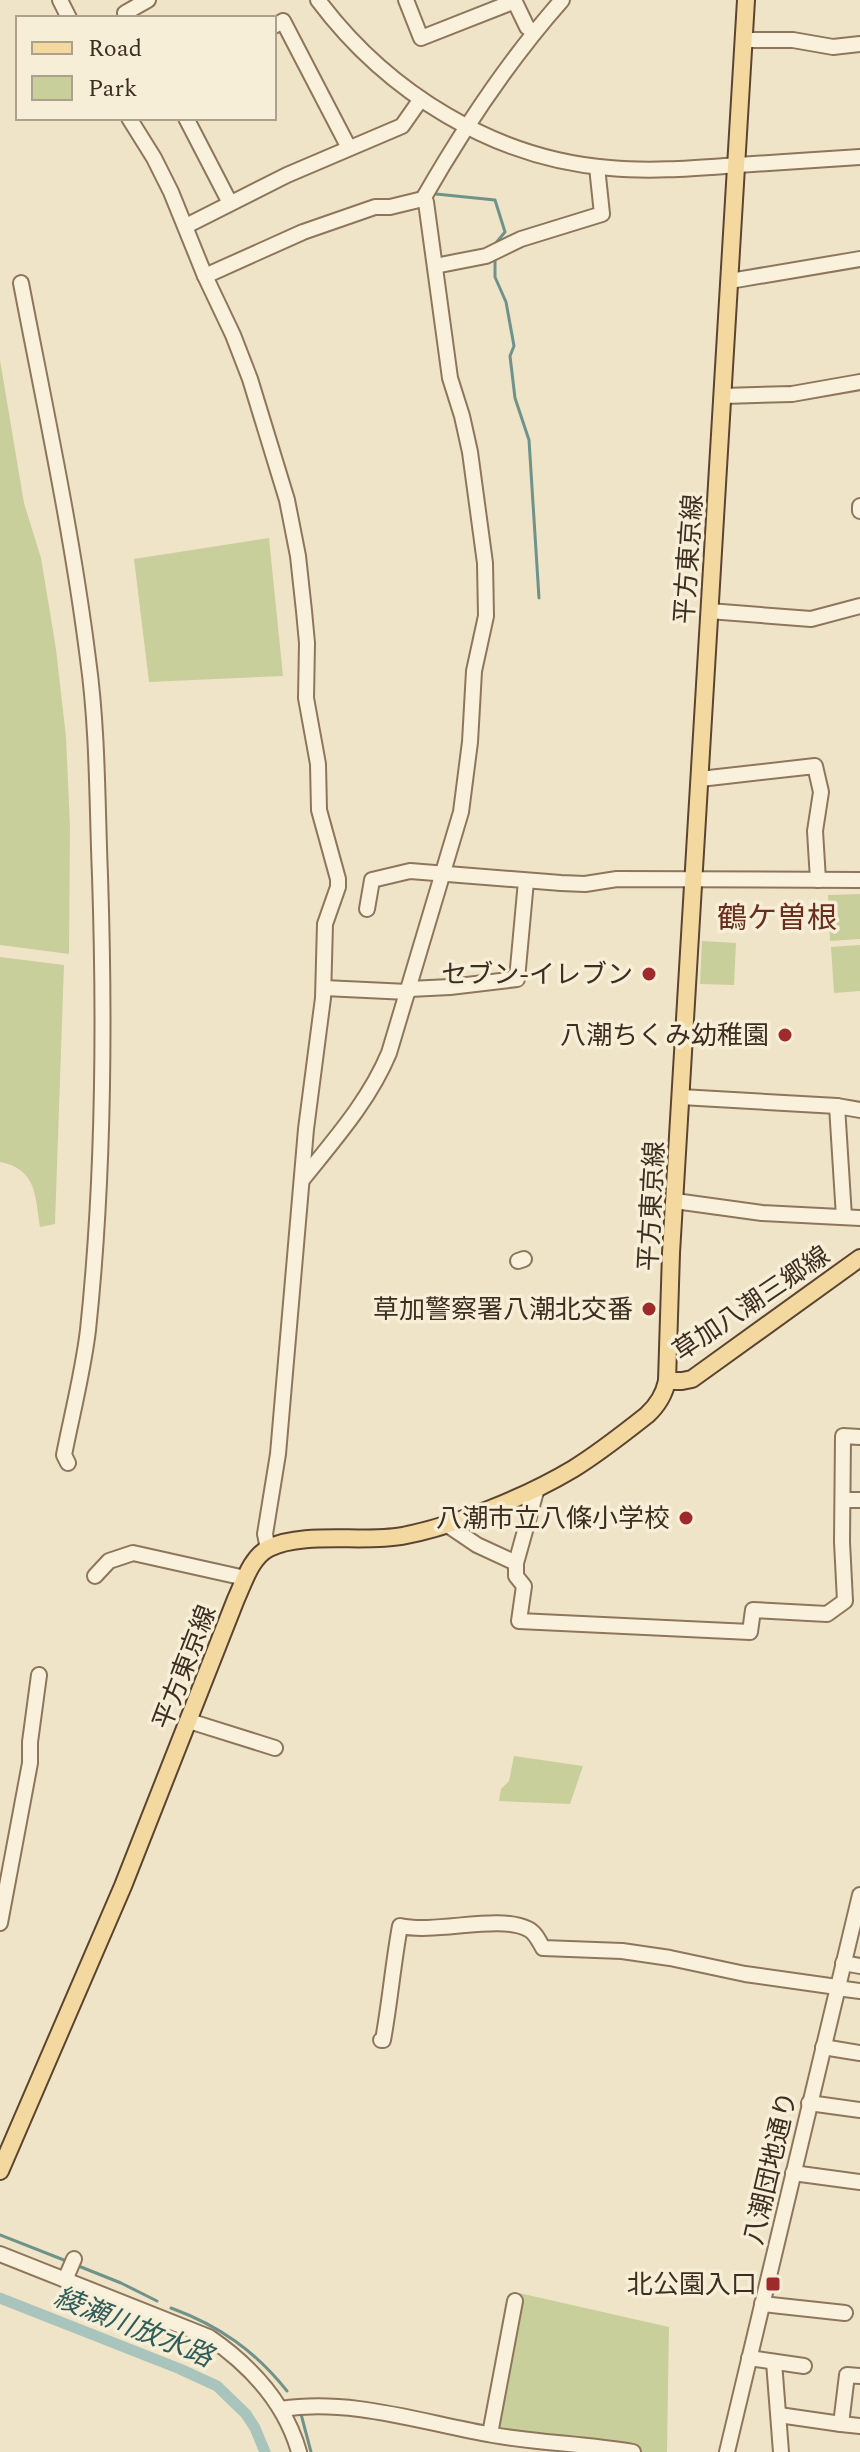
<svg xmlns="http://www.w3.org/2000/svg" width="860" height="2452" viewBox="0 0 860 2452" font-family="Spectral,'Noto Sans JP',serif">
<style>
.green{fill:#c9cf9b}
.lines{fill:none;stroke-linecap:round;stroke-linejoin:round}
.stream{stroke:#6f938a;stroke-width:3}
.canal{stroke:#a9c4bc;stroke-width:11}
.minor-casing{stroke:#8d765c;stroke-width:18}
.major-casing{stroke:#5b4430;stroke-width:20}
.minor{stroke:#faf1dc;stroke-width:14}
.major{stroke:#f3d9a0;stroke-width:16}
.poi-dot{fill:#9e2a2b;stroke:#f7eed8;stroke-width:3}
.labels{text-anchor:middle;stroke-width:7;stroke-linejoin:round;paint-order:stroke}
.street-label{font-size:26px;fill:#3d2e20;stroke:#f7eed8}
.poi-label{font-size:26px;fill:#3d2e20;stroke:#f7eed8;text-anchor:end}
.water-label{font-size:28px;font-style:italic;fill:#2f5d5a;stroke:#f7eed8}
.quarter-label{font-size:30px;fill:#6b2e1e;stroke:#f7eed8}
</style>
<rect width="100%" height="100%" fill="#f0e4c8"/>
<g class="green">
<path d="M 0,360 L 24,503 L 41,558 L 56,649 L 66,737 L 70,827 L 69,954 L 0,945 Z"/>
<path d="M 269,538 L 283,676 L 149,682 L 134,559 Z"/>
<path d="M 860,894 L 860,939 L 830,941 L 828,895 Z"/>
<path d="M 702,941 L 736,943 L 734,985 L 700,984 Z"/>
<path d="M 860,945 L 860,991 L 834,993 L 831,947 Z"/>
<path d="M 0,957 L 64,965 L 55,1224 L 40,1227 C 35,1196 37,1169 0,1162 Z"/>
<path d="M 514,1756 L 583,1766 L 570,1804 L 499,1801 L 501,1789 L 509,1781 Z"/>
<path d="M 519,2293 L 669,2327 L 667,2452 L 643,2452 L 492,2433 Z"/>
</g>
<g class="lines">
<g class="stream">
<path d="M 436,194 L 495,200 L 505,232 L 495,244"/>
<path d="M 495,256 L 495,277 L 506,302 L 514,346 L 510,356 L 515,398 L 529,440 L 539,598"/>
<path d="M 0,2235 L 69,2262"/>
<path d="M 76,2265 L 121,2283 L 157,2301"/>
<path d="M 171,2308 C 220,2326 255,2351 287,2391"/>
<path d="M 301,2414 L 311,2452"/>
</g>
<path class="canal" d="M 0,2298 L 180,2369 L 217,2386 L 246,2414 L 255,2428 L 265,2452"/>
<defs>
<g id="minor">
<path d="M 60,0 L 69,18"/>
<path d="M 318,0 C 387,92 494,159 610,168 C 653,172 696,168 738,165 C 779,162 819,160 860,157"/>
<path d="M 406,0 L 421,38 L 515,1"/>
<path d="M 514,0 L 527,27 L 534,32"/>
<path d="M 125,13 L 148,0"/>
<path d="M 274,26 L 283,21 L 349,148"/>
<path d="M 744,40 L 793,40 L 833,47 L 860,44"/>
<path d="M 129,118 L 154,158 L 171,192 L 205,276 L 233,335 L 250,379 L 287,500 L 298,556 L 304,611 L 307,643 L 306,698 L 318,764 L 319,810 L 338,879 L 338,887 L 325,924 L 323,998 L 306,1129 L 278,1454 L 265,1534 L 268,1549"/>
<path d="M 186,118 L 230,203"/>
<path d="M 186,226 L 287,175 L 402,126 L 421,99"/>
<path d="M 435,266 L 486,256 L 521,239 L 602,214 L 597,167"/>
<path d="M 205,276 L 303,232 L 375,207 L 390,207 L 423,199"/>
<path d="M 730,281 L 860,259"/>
<path d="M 21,283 C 45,408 72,532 88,659 C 98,731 97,804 100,876 C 105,1028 104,1179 88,1330 C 83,1372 72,1414 64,1455 L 68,1463"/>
<path d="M 723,396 L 792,394 L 860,382"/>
<path d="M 860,506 L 860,511"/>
<path d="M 709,611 L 811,619 L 860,606"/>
<path d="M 700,779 L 815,766 L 821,792 L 815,831 L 818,880"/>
<path d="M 367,909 L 372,880 L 410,871 L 561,883 L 585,884 L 617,879 L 860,880"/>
<path d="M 324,988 L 408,992"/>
<path d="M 409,989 L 450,987 L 517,979 L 526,881"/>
<path d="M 681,1097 L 837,1106 L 860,1110"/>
<path d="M 837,1106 L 844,1217"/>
<path d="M 302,1180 C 334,1140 369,1101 389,1053 L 461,812 L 470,742 L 474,671 L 486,616 L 485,563 L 470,452 L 462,416 L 450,378 L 426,202 L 423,199 C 463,129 508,61 562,0"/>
<path d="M 675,1201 L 762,1213 L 860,1218"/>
<path d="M 518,1261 L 524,1259"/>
<path d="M 537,1488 L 516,1563 L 516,1576 L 524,1586 L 519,1621 L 750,1632 L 753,1610 L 827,1614 L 845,1601 L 842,1542 L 843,1436 L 860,1437"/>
<path d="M 843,1500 L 860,1500"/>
<path d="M 446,1524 L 477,1545 L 516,1563"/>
<path d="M 95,1576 L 109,1561 L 133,1553 L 245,1578"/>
<path d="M 189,1721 L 275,1748"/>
<path d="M 0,1923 L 30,1763 L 30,1742 L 39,1675"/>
<path d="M 843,1963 L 860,1966"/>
<path d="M 837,1988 L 860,1991"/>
<path d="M 381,2040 L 383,2040 C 390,2002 393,1964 400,1926 C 437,1934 499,1914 528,1929 C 535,1932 539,1941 543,1948 L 622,1951 L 670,1958 L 745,1974 L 837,1987"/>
<path d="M 823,2047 L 860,2053"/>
<path d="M 809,2103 L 860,2110"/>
<path d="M 793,2173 L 860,2182"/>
<path d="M 0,2254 L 209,2337 C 251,2366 285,2402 299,2452"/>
<path d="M 65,2280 L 74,2259"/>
<path d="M 762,2304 L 845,2313"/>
<path d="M 749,2358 L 804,2366"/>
<path d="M 774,2362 L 781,2452"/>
<path d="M 281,2409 C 352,2398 423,2423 493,2435 C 539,2443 587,2444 633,2452"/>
<path d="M 779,2415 L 841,2424 L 847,2375 L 860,2376"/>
<path d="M 841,2424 L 860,2426"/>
<path d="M 490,2434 L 515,2301"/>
<path d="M 727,2452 L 860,1895"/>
</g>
<g id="major">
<path d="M 667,1381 L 682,1381 L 692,1379 L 860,1258"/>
<path d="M 0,2171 L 123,1886 L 236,1599 C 244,1582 251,1557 269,1548 C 303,1531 363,1543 402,1536 C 455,1526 526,1497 573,1469 C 599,1453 623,1434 647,1415 C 658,1405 664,1395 667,1381 L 671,1253 L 746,0"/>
</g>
</defs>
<use href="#minor" class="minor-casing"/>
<use href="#major" class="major-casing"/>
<use href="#minor" class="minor"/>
<use href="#major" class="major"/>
</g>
<g class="poi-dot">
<circle cx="649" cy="974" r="8"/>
<circle cx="785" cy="1035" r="8"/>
<circle cx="649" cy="1309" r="8"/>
<circle cx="686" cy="1518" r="8"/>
<rect x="765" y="2276" width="16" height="16" rx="4"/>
</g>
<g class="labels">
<g class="street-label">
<text transform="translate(688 559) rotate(-86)" y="9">平方東京線</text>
<text transform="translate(651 1206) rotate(-87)" y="9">平方東京線</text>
<text transform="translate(751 1303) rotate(-34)" y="9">草加八潮三郷線</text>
<text transform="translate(184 1667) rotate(-69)" y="9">平方東京線</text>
<text transform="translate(770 2168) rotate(-77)" y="9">八潮団地通り</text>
</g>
<g class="poi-label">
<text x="633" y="983">セブン-イレブン</text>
<text x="769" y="1044">八潮ちくみ幼稚園</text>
<text x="633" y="1318">草加警察署八潮北交番</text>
<text x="670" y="1527">八潮市立八條小学校</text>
<text x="757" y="2293">北公園入口</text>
</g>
<g class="water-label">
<text transform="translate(134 2326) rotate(22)" y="10">綾瀬川放水路</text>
</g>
<g class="quarter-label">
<text x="777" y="928">鶴ケ曽根</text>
</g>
</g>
<rect x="16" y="16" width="260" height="104" fill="#f7eed8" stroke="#ada18e" stroke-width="2"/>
<rect x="32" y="42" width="40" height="12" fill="#f3d9a0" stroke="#ada18e" stroke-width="2"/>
<text x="88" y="56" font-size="24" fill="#3d2e20">Road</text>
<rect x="32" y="76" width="40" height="24" fill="#c9cf9b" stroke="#ada18e" stroke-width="2"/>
<text x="88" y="96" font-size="24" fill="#3d2e20">Park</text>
</svg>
